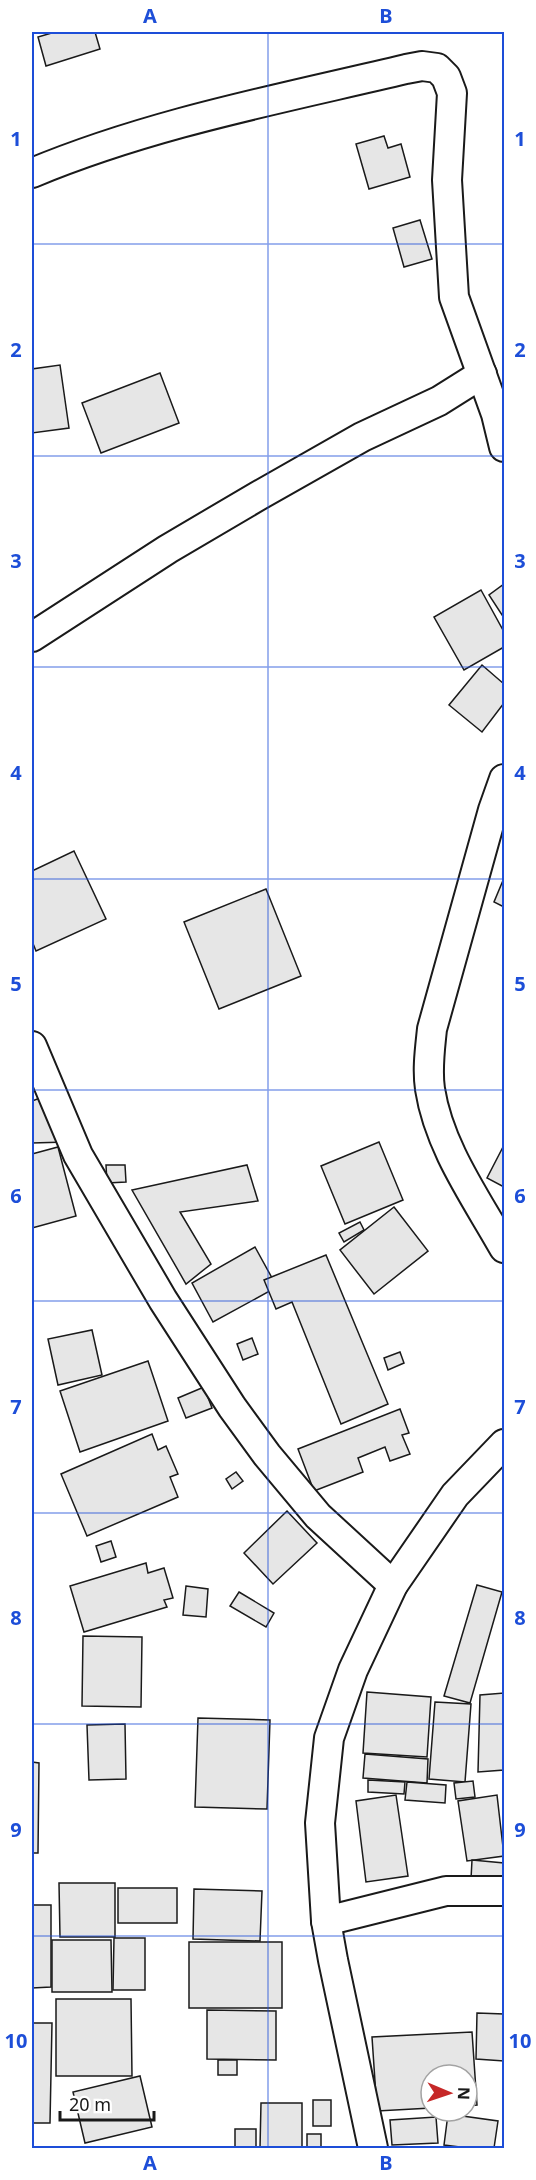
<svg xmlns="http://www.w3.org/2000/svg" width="536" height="2180" viewBox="0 0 536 2180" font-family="'Noto Sans',sans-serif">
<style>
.building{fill:#e6e6e6;stroke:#1a1a1a;stroke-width:1.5}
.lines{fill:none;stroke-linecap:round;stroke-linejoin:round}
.street-casing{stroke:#1a1a1a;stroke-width:32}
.street{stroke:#fff;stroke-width:28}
.grid{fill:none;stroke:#1d4ed8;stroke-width:1.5;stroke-opacity:0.55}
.neatline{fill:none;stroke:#1d4ed8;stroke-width:2}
.grid-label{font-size:20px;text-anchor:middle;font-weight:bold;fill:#1d4ed8}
</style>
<rect width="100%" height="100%" fill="#fff"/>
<g class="building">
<path d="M 55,32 L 95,32 L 100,49 L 46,66 L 38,37 Z"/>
<path d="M 384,136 L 388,148 L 401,144 L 410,177 L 369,189 L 356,144 Z"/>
<path d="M 420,220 L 432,259 L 404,267 L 393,228 Z"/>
<path d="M 60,365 L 69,428 L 32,433 L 32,369 Z"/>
<path d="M 160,373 L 179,423 L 101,453 L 82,403 Z"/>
<path d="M 504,584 L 504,618 L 489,595 Z"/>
<path d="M 481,590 L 504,632 L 504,647 L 464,670 L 434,617 Z"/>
<path d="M 482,665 L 504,684 L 504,703 L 482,732 L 449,705 Z"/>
<path d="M 74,851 L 106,919 L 36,951 L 32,941 L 32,871 Z"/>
<path d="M 504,878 L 504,907 L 494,902 Z"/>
<path d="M 266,889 L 301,976 L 219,1009 L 184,922 Z"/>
<path d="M 48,1095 L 66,1142 L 32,1143 L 32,1101 Z"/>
<path d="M 379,1142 L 403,1200 L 345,1224 L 321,1166 Z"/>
<path d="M 504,1145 L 504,1187 L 487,1178 Z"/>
<path d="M 58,1147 L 76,1216 L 32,1228 L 32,1150 L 32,1154 Z"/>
<path d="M 106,1165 L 125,1165 L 126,1182 L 107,1183 Z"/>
<path d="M 247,1165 L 258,1201 L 180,1212 L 211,1264 L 186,1284 L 132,1190 Z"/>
<path d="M 394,1207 L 428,1251 L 374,1294 L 340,1250 Z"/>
<path d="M 360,1222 L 364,1230 L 344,1242 L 339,1233 Z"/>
<path d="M 255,1247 L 277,1287 L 213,1322 L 192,1283 Z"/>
<path d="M 326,1255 L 388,1404 L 341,1424 L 292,1302 L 276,1309 L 264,1280 Z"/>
<path d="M 92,1330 L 102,1375 L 58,1385 L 48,1339 Z"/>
<path d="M 252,1338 L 258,1354 L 243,1360 L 237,1344 Z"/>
<path d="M 400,1352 L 404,1363 L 388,1370 L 384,1358 Z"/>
<path d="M 148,1361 L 168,1421 L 80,1452 L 60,1391 Z"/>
<path d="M 204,1387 L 212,1408 L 186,1418 L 178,1398 Z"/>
<path d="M 400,1409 L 409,1433 L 402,1435 L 410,1454 L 390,1461 L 385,1447 L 358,1458 L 363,1472 L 314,1491 L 298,1449 Z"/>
<path d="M 152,1434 L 158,1450 L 166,1446 L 178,1474 L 170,1477 L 178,1497 L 87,1536 L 61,1474 Z"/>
<path d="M 236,1472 L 243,1481 L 232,1489 L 226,1479 Z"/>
<path d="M 287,1511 L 317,1543 L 273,1584 L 244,1553 Z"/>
<path d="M 111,1541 L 116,1557 L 101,1562 L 96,1546 Z"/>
<path d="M 146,1563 L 148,1573 L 164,1568 L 173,1598 L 164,1600 L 167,1607 L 84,1632 L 70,1586 Z"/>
<path d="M 477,1585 L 502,1592 L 470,1703 L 444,1696 Z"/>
<path d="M 186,1586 L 208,1589 L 206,1617 L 183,1615 Z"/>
<path d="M 239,1592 L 274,1613 L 266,1627 L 230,1606 Z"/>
<path d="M 83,1636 L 142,1637 L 141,1707 L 82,1706 Z"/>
<path d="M 367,1692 L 431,1697 L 427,1757 L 363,1753 Z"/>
<path d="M 504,1693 L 504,1770 L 478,1772 L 480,1695 Z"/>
<path d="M 435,1702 L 471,1704 L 465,1782 L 429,1779 Z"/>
<path d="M 198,1718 L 270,1720 L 267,1809 L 195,1807 Z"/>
<path d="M 125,1724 L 126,1779 L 89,1780 L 87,1725 Z"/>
<path d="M 365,1754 L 428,1759 L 427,1783 L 363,1778 Z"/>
<path d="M 32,1762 L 39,1763 L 38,1853 L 32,1853 Z"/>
<path d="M 368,1780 L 405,1782 L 404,1794 L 368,1792 Z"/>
<path d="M 473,1781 L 475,1797 L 456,1799 L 454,1783 Z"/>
<path d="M 407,1782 L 446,1785 L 445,1803 L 405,1800 Z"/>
<path d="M 396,1795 L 408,1876 L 366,1882 L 356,1801 Z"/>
<path d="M 497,1795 L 504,1856 L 467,1861 L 458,1801 Z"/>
<path d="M 472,1860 L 504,1863 L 504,1882 L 471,1879 Z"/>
<path d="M 59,1883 L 115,1883 L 115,1937 L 60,1937 Z"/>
<rect x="118" y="1888" width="59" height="35"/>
<path d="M 194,1889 L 262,1891 L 260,1941 L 193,1939 Z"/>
<path d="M 32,1905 L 51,1905 L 51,1987 L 32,1988 Z"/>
<path d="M 114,1938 L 145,1938 L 145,1990 L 113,1990 Z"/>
<path d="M 52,1940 L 111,1940 L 112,1992 L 52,1992 Z"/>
<rect x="189" y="1942" width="93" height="66"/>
<path d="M 56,1999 L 131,1999 L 132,2076 L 56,2076 Z"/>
<path d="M 207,2010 L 276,2011 L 276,2060 L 207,2059 Z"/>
<path d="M 477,2013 L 504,2014 L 504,2061 L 476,2059 Z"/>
<path d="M 32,2023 L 52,2023 L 50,2123 L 32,2123 Z"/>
<path d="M 472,2032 L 477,2105 L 467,2106 L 467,2075 L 431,2075 L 431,2108 L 377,2111 L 372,2037 Z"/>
<rect x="218" y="2060" width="19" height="15"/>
<path d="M 140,2076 L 152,2127 L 85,2143 L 73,2092 Z"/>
<rect x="313" y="2100" width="18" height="26"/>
<path d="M 261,2103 L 302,2103 L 302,2148 L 260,2148 Z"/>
<path d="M 448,2114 L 498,2121 L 494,2148 L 468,2148 L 444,2145 Z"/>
<path d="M 436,2117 L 438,2143 L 392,2145 L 390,2120 Z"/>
<rect x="235" y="2129" width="21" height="19"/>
<rect x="307" y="2134" width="14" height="14"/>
</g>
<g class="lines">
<defs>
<g id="street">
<path d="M 32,173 C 152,123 280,99 406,69 L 422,66 L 437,68 L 446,77 L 452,93 L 447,180 L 454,297 L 496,414 L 504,447"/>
<path d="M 32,637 L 168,549 L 258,496 L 362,437 L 439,401 L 482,374"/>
<path d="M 504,779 L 493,810 L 432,1029 C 430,1049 427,1069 430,1089 C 439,1147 476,1198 504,1248"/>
<path d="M 32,1046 L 78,1155 L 163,1300 L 232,1407 L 267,1455 L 318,1516 L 393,1585"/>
<path d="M 326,1921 L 446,1891 L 504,1891"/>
<path d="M 373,2148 L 333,1960 L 326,1921 L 320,1823 L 329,1738 L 353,1670 L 393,1585 L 455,1495 L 504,1444"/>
</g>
</defs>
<use href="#street" class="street-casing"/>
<use href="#street" class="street"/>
</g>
<path class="grid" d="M 268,32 L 268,2148M 32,244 L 504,244M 32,456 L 504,456M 32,667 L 504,667M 32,879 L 504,879M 32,1090 L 504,1090M 32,1301 L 504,1301M 32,1513 L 504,1513M 32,1724 L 504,1724M 32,1936 L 504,1936"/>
<rect width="536" height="2180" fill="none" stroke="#ffffff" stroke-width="66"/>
<g transform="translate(449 2093) rotate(92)"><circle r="28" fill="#ffffff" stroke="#a3a3a3" stroke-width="1.5"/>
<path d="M0-4.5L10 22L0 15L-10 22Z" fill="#c62828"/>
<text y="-9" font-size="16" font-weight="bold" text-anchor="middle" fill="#1a1a1a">N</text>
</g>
<path d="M60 2111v9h94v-9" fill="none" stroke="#1a1a1a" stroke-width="3"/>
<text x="69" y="2111" font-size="18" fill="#1a1a1a" stroke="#ffffff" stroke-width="4.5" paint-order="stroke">20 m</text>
<rect x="33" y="33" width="470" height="2114" class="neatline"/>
<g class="grid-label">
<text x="150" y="23">A</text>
<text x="386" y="23">B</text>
<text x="16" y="146">1</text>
<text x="520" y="146">1</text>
<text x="16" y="357">2</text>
<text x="520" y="357">2</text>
<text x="16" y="568">3</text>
<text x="520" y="568">3</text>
<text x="16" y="780">4</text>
<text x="520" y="780">4</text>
<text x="16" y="991">5</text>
<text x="520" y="991">5</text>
<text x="16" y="1203">6</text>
<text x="520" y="1203">6</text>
<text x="16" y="1414">7</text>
<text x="520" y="1414">7</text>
<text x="16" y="1625">8</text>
<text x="520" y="1625">8</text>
<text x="16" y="1837">9</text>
<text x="520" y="1837">9</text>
<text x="16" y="2048">10</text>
<text x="520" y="2048">10</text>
<text x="150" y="2170">A</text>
<text x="386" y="2170">B</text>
</g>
</svg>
